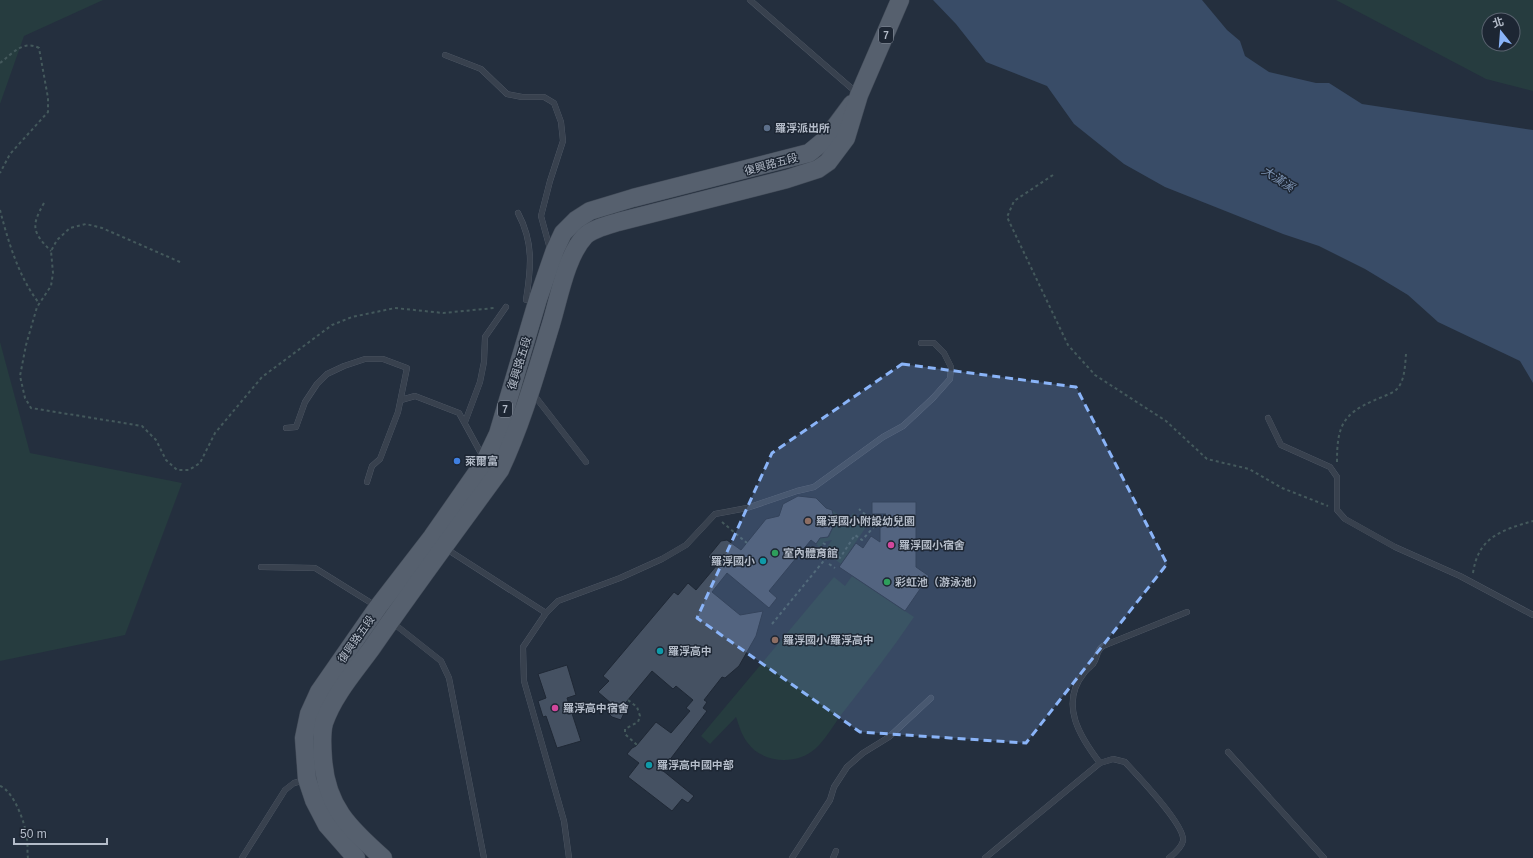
<svg xmlns="http://www.w3.org/2000/svg" width="1533" height="858" viewBox="0 0 1533 858" font-family="Arial,'Noto Sans TC',sans-serif">
<style>
.green{fill:#263c3f;fill-rule:evenodd}
.water{fill:#394c67}
.building{fill:#455162;stroke:#1f2835}
.lines{fill:none;stroke-linecap:round;stroke-linejoin:round}
.lane-casing{stroke:#565f6c;stroke-width:6}
.primary-casing{stroke:#414a57;stroke-width:19}
.path{stroke:#44595c;stroke-width:2;stroke-dasharray:3 3;stroke-linecap:butt}
.lane{stroke:#38414e;stroke-width:5.5}
.primary{stroke:#56606e;stroke-width:18}
.marked{fill:#8ab4f8;fill-opacity:0.2;stroke:#8ab4f8;stroke-width:3;stroke-dasharray:8 5;stroke-linejoin:round}
.service-dot{fill:#5c6f8a;stroke:#1d2633;stroke-width:1.5}
.shop-dot{fill:#3f7fe0;stroke:#1d2633;stroke-width:1.5}
.education-dot{fill:#8d6e63;stroke:#1d2633;stroke-width:1.5}
.hotel-dot{fill:#d1479c;stroke:#1d2633;stroke-width:1.5}
.leisure-dot{fill:#2e9e5b;stroke:#1d2633;stroke-width:1.5}
.culture-dot{fill:#0f9aa8;stroke:#1d2633;stroke-width:1.5}
.labels{text-anchor:middle;stroke-width:3;stroke-linejoin:round;paint-order:stroke}
.shield{fill:#1d2633;stroke:#878f9c;stroke-width:1}
.shield-label{font-size:10px;font-weight:bold;fill:#b4bcc9}
.poi-label{font-size:11px;font-weight:bold;fill:#b4bcc9;stroke:#1d2633;text-anchor:start}
.street-label{font-size:11px;fill:#b4bcc9;stroke:#1d2633}
.water-label{font-size:12px;font-style:italic;fill:#7c92b1;stroke:#1d2633}
</style>
<rect width="100%" height="100%" fill="#242f3e"/>
<g class="green">
<path d="M 0,0 L 103,0 L 24,36 L 0,104 Z"/>
<path d="M 1336,0 L 1533,0 L 1533,91 L 1486,79 ZM 1489,20 L 1513,20 L 1513,44 L 1489,44 Z"/>
<path d="M 0,342 L 30,453 L 182,483 L 125,635 L 0,661 Z"/>
<path d="M 832,510 L 847,521 L 853,513 L 868,524 L 841,564 L 824,551 L 832,540 L 824,542 L 820,548 L 816,544 L 820,538 L 829,537 L 835,523 L 830,519 L 833,515 Z"/>
<path d="M 852,576 L 914,617 C 891,651 866,683 841,715 C 833,726 825,740 815,749 C 796,766 761,763 747,742 C 741,734 739,725 736,717 L 710,744 L 701,736 L 834,577 L 845,586 Z"/>
</g>
<path class="water" d="M 933,0 L 1202,0 L 1227,30 L 1240,41 L 1245,56 L 1269,72 L 1316,83 L 1329,83 L 1362,104 L 1533,130 L 1533,383 L 1520,361 L 1438,322 L 1408,295 L 1365,269 L 1319,246 L 1283,234 L 1165,187 L 1124,164 L 1074,124 L 1047,86 L 986,62 L 956,24 Z"/>
<g class="building">
<path d="M 798,496 L 816,498 L 826,508 L 832,510 L 835,523 L 828,537 L 820,538 L 816,544 L 811,540 L 769,591 L 777,598 L 769,608 L 727,573 L 712,592 L 740,615 L 763,611 L 756,636 L 739,666 L 725,678 L 722,677 L 704,700 L 707,702 L 703,708 L 707,711 L 662,770 L 694,796 L 688,803 L 682,799 L 672,811 L 628,777 L 639,763 L 627,754 L 632,748 L 636,746 L 656,722 L 671,733 L 690,711 L 686,708 L 693,700 L 676,686 L 673,689 L 652,671 L 622,707 L 624,713 L 621,720 L 612,717 L 606,711 L 612,704 L 598,692 L 609,681 L 603,676 L 674,592 L 678,595 L 688,583 L 696,590 L 717,565 L 708,557 L 721,541 L 727,540 L 741,550 L 766,519 L 779,516 L 783,504 Z"/>
<path d="M 872,502 L 916,502 L 916,567 L 929,576 L 905,611 L 839,567 L 856,543 L 863,548 L 871,536 L 880,542 L 880,522 L 886,514 L 872,514 Z"/>
<path d="M 567,665 L 576,695 L 567,698 L 581,741 L 557,748 L 546,716 L 543,717 L 538,701 L 546,698 L 538,674 Z"/>
</g>
<g class="lines">
<defs>
<g id="lane">
<path d="M 750,0 L 857,93"/>
<path d="M 445,55 L 481,69 L 507,94 L 522,97 L 544,97 L 554,103 L 561,122 L 563,141 L 550,181 L 541,216 L 550,249"/>
<path d="M 518,213 C 534,243 531,268 526,300"/>
<path d="M 534,395 L 586,462"/>
<path d="M 401,400 L 415,396 L 459,413 L 483,457"/>
<path d="M 1268,418 L 1281,445 L 1330,467 L 1337,477 L 1337,510 L 1345,519 L 1395,547 L 1460,576 L 1533,615"/>
<path d="M 465,422 L 480,382 L 484,362 L 485,337 L 506,307"/>
<path d="M 286,428 L 296,427 L 305,402 L 317,384 L 327,374 L 344,366 L 365,359 L 383,359 L 407,368 L 398,412 L 380,459 L 372,466 L 367,482"/>
<path d="M 445,548 L 546,613"/>
<path d="M 261,567 L 315,568 L 376,606"/>
<path d="M 393,623 L 441,661 L 449,678 L 484,858"/>
<path d="M 1228,752 L 1324,858"/>
<path d="M 1100,763 C 1080,737 1059,704 1084,673 C 1086,670 1090,667 1093,664 C 1098,657 1096,651 1103,646 L 1187,612"/>
<path d="M 242,858 L 285,790 L 294,783 L 305,780"/>
<path d="M 569,858 L 564,821 L 524,681 L 523,647 L 546,613 L 558,601 L 620,578 L 662,559 L 686,545 L 715,514 L 747,508 L 797,491 L 814,487 L 883,437 L 903,426 L 933,398 L 950,379 L 951,367 L 944,353 L 934,343 L 921,343"/>
<path d="M 792,858 L 830,800 L 834,787 L 847,767 L 863,753 L 889,737 L 931,698"/>
<path d="M 833,858 L 836,851"/>
<path d="M 985,858 L 1100,763 L 1113,759 L 1125,762 C 1137,775 1186,826 1183,841 C 1181,848 1174,854 1169,858"/>
</g>
<g id="primary">
<path d="M 356,858 L 327,825 L 314,800 L 307,779 L 304,738 L 309,714 L 319,692 L 378,607 L 432,537 L 485,461 L 498,434 L 538,299 L 555,250 L 563,233 L 576,220 L 590,211 L 633,198 L 809,153 L 826,139 L 852,104"/>
<path d="M 383,858 C 349,828 326,806 323,759 C 322,747 321,734 324,723 C 333,696 355,671 371,649 C 413,588 457,529 500,470 C 522,423 536,373 551,324 C 559,298 566,256 585,236 C 592,229 608,225 618,222 L 787,179 L 818,169 L 828,162 L 846,138 L 859,95 L 900,0"/>
</g>
</defs>
<use href="#lane" class="lane-casing"/>
<use href="#primary" class="primary-casing"/>
<g class="path">
<path d="M 0,63 C 13,53 23,40 39,48 L 48,98 L 48,112 L 10,154 L 0,173"/>
<path d="M 1053,175 L 1014,201 L 1007,217 L 1068,345 L 1095,375 L 1166,421 L 1207,459 L 1249,469 L 1282,488 L 1328,506"/>
<path d="M 44,203 C 31,226 32,232 51,251"/>
<path d="M 0,210 C 8,241 19,278 39,303"/>
<path d="M 180,262 L 102,228 L 86,224 L 70,228 L 57,240 L 51,251 L 53,273 L 51,286 L 37,307 L 26,345 L 20,376 L 25,398 L 31,408 L 142,426 L 156,440 L 166,460 L 177,470 L 189,470 L 200,463 L 215,433 L 262,377 L 332,325 L 352,317 L 395,308 L 443,313 L 494,308"/>
<path d="M 1337,462 C 1337,427 1342,414 1375,400 C 1381,397 1392,394 1397,389 C 1405,380 1405,365 1406,354"/>
<path d="M 722,522 L 747,543"/>
<path d="M 823,543 L 828,546"/>
<path d="M 829,564 L 835,568"/>
<path d="M 1473,573 C 1478,537 1502,530 1533,521"/>
<path d="M 772,624 L 831,552 L 840,558 L 855,535 L 862,540 L 873,528 L 874,522 L 859,509"/>
<path d="M 628,700 L 637,707 L 640,716 L 638,722 L 625,729 L 625,734 L 637,745"/>
<path d="M 0,786 C 14,791 26,825 27,839 C 28,846 27,852 28,858"/>
</g>
<use href="#lane" class="lane"/>
<use href="#primary" class="primary"/>
</g>
<path class="marked" d="M 902,364 L 1076,387 L 1167,564 L 1026,743 L 860,732 L 697,618 L 772,453 Z"/>
<circle class="service-dot" cx="767" cy="128" r="4"/>
<circle class="shop-dot" cx="457" cy="461" r="4"/>
<g class="education-dot">
<circle cx="808" cy="521" r="4"/>
<circle cx="775" cy="640" r="4"/>
</g>
<g class="hotel-dot">
<circle cx="891" cy="545" r="4"/>
<circle cx="555" cy="708" r="4"/>
</g>
<g class="leisure-dot">
<circle cx="775" cy="553" r="4"/>
<circle cx="887" cy="582" r="4"/>
</g>
<g class="culture-dot">
<circle cx="763" cy="561" r="4"/>
<circle cx="660" cy="651" r="4"/>
<circle cx="649" cy="765" r="4"/>
</g>
<g class="labels">
<g class="shield">
<rect x="879" y="27" width="14" height="16" rx="3"/>
<rect x="498" y="401" width="14" height="16" rx="3"/>
</g>
<g class="shield-label">
<text x="886" y="39">7</text>
<text x="505" y="413">7</text>
</g>
<g class="poi-label">
<text x="775" y="132">羅浮派出所</text>
<text x="465" y="465">萊爾富</text>
<text x="816" y="525">羅浮國小附設幼兒園</text>
<text x="899" y="549">羅浮國小宿舍</text>
<text x="783" y="557">室內體育館</text>
<text x="755" y="565" text-anchor="end">羅浮國小</text>
<text x="895" y="586">彩虹池（游泳池）</text>
<text x="783" y="644">羅浮國小/羅浮高中</text>
<text x="668" y="655">羅浮高中</text>
<text x="563" y="712">羅浮高中宿舍</text>
<text x="657" y="769">羅浮高中國中部</text>
</g>
<g class="street-label">
<text transform="translate(771 164) rotate(-15)" y="4">復興路五段</text>
<text transform="translate(519 363) rotate(-73)" y="4">復興路五段</text>
<text transform="translate(356 639) rotate(-55)" y="4">復興路五段</text>
</g>
<g class="water-label">
<text transform="translate(1278 179) rotate(33)" y="4">大漢溪</text>
</g>
</g>
<g transform="translate(1501 32) rotate(343)"><circle r="19" fill="#1d2633" stroke="#59626f"/>
<path d="M0-3L7 15L0 10L-7 15Z" fill="#8ab4f8"/>
<text y="-6" font-size="11" font-weight="bold" text-anchor="middle" fill="#b4bcc9">北</text>
</g>
<path d="M14 838v6h93v-6" fill="none" stroke="#b4bcc9" stroke-width="2"/>
<text x="20" y="838" font-size="12" fill="#b4bcc9" stroke="#1d2633" stroke-width="3" paint-order="stroke">50 m</text>
</svg>
